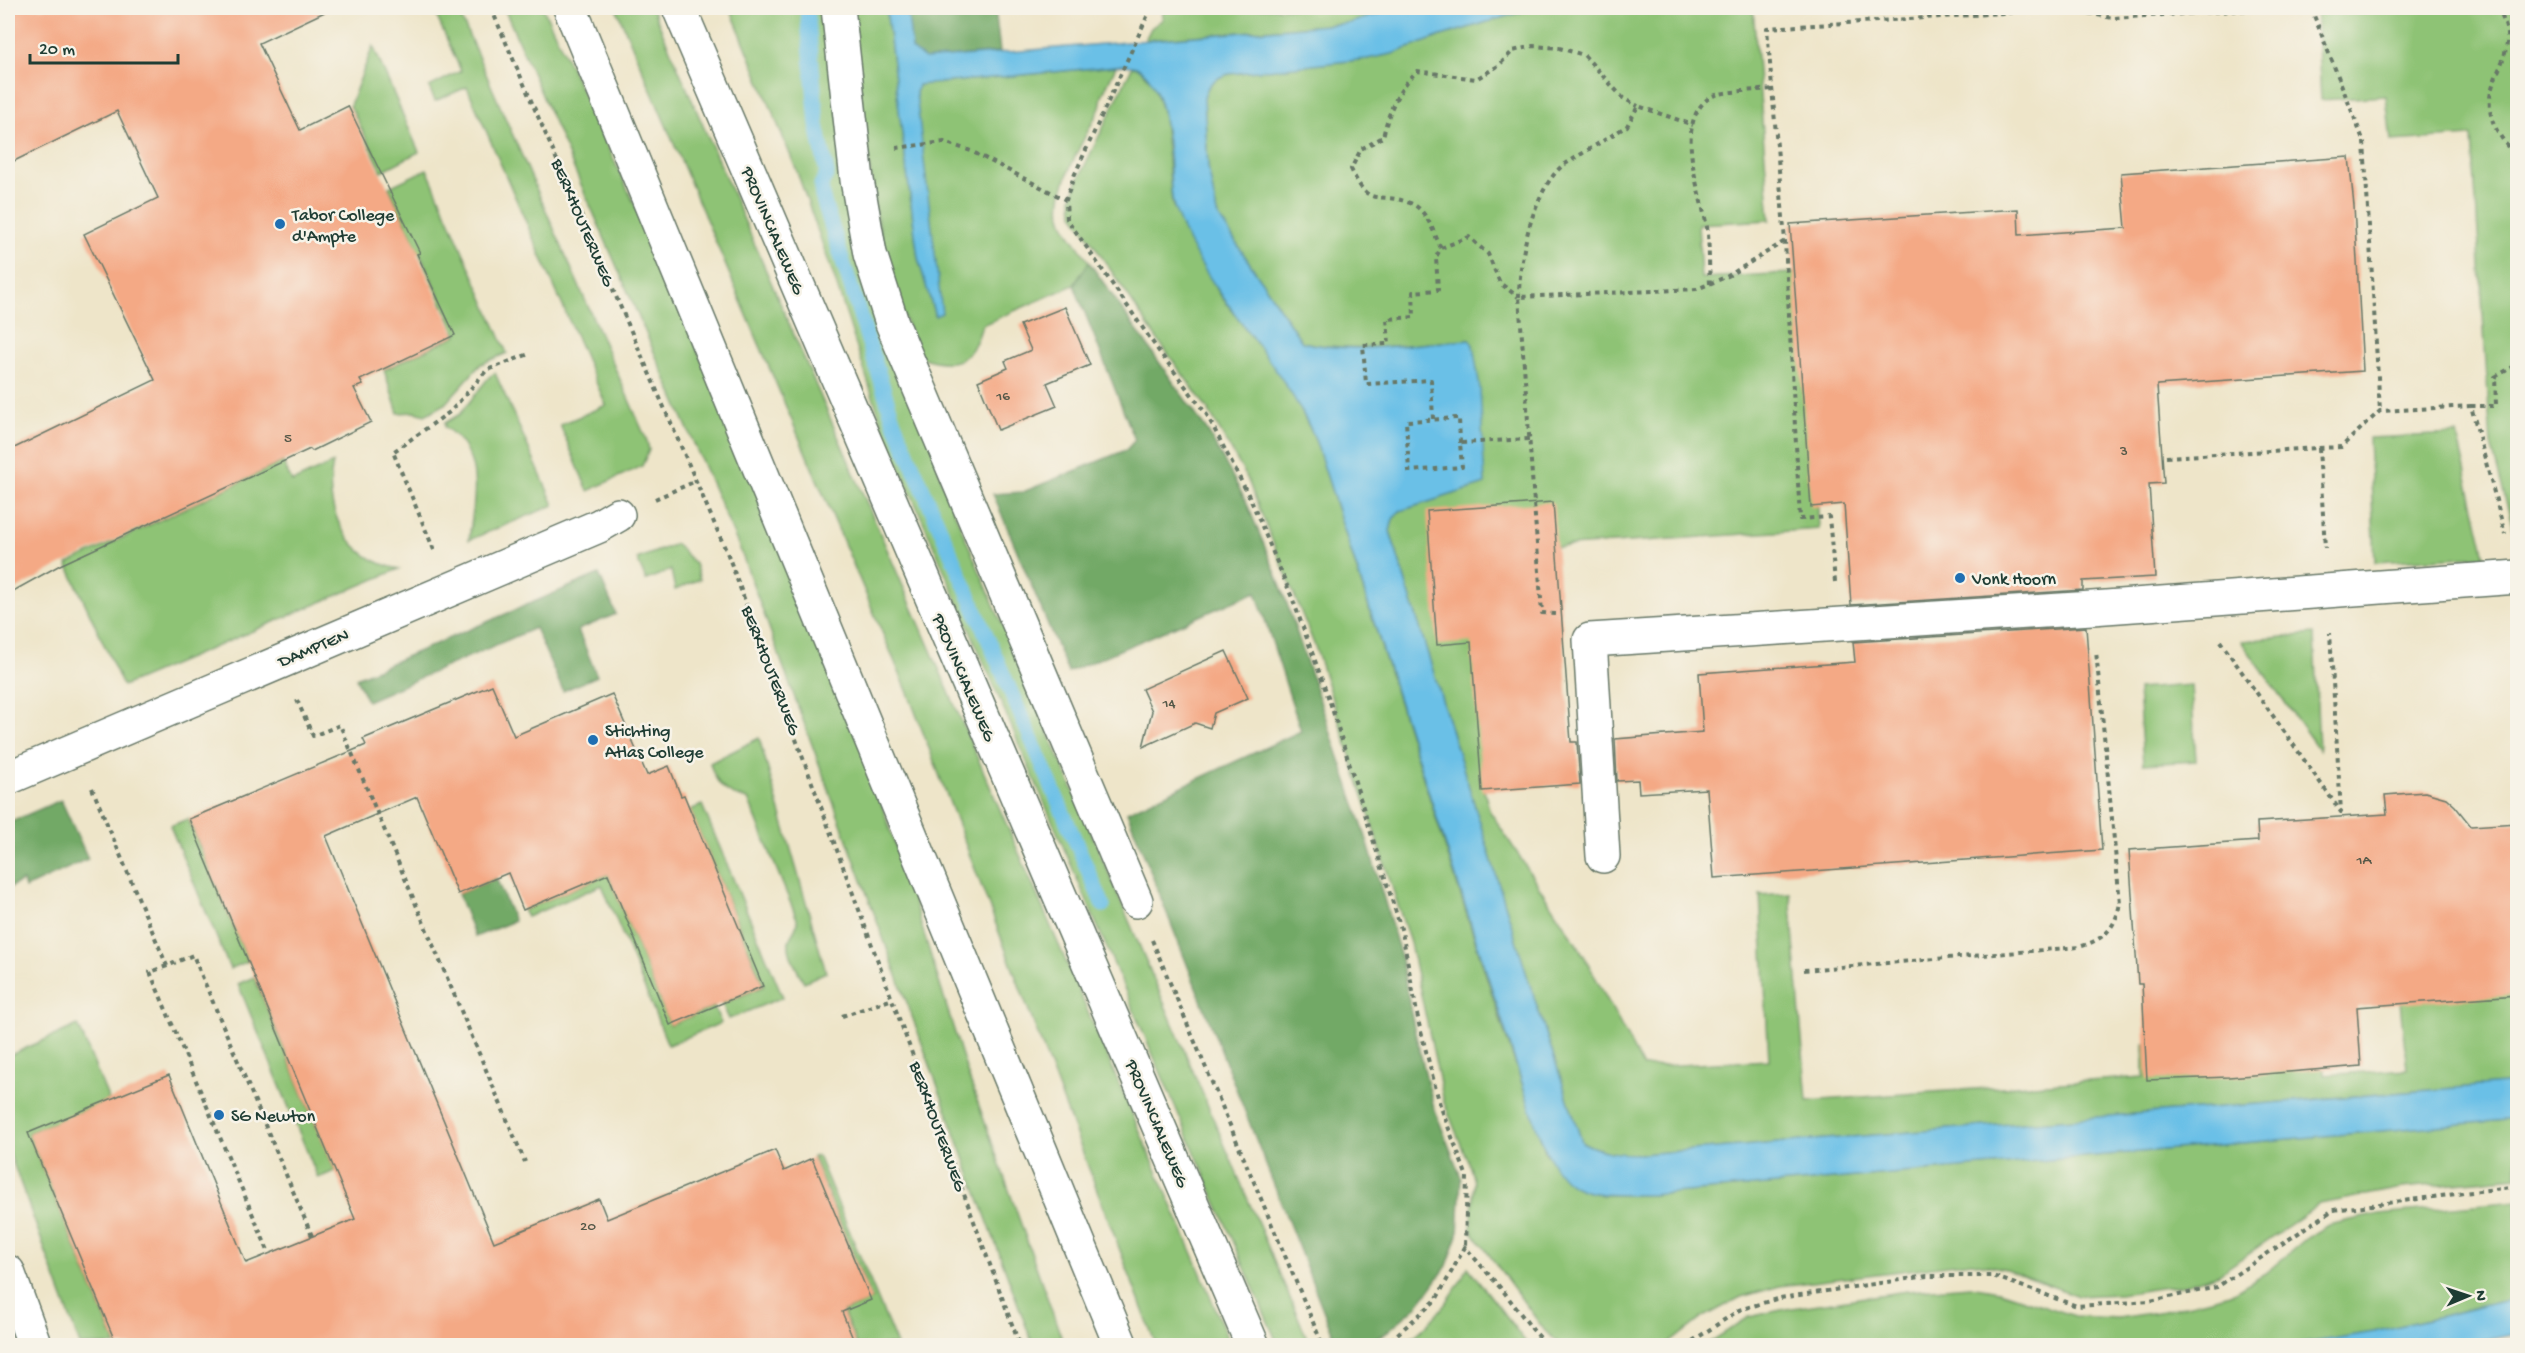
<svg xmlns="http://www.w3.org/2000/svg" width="2525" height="1353" viewBox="0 0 2525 1353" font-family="'Gochi Hand',sans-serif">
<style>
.green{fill:#8ec375;stroke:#568054;stroke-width:1.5}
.forest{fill:#72a966;stroke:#48734d;stroke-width:1.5}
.water{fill:#6ac0e7;stroke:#447e8e;stroke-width:1.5}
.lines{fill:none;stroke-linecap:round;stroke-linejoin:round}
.stream{stroke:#6ac0e7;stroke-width:15}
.building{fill:#f4a985}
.minor-casing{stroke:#677868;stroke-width:36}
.major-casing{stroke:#677868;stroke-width:36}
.path{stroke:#677868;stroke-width:4;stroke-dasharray:4.5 4.5;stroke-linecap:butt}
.minor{stroke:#fff;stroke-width:33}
.major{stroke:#fff;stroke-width:33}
.poi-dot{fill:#1f6fb2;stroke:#f7f3e8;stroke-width:2}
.labels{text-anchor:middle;stroke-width:5;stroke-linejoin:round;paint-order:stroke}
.number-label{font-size:15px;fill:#545848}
.poi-label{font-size:18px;fill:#1f3d34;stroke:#f7f3e8;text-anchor:start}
.street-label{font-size:18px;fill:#1f3d34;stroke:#f7f3e8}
</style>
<rect width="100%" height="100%" fill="#f7f3e8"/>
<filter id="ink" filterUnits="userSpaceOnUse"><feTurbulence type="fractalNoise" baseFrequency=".0167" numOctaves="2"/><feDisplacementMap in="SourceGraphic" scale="12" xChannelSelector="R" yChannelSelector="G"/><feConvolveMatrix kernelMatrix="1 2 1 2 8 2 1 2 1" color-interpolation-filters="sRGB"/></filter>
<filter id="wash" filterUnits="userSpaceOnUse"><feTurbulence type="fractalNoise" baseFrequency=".008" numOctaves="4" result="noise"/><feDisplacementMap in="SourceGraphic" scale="24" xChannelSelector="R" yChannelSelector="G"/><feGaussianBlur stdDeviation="1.35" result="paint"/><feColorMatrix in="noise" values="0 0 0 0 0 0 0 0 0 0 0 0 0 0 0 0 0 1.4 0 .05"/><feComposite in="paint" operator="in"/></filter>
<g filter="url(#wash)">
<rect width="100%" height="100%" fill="#eee5c9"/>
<g class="green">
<path d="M 433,8 L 457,8 L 647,441 L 649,450 L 642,466 L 588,491 L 560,425 L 606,405 L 467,87 L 435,101 L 429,87 L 461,71 Z"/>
<path d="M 504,8 L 543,8 L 654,246 L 860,739 L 915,905 L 968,1075 L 1064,1345 L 1033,1345 L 740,549 Z"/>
<path d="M 616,8 L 652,8 L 1196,1261 L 1230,1345 L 1156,1345 L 908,693 Z"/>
<path d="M 730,8 L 823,8 L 942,483 L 1310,1345 L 1278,1345 L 884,431 L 834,277 L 796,169 Z"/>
<path d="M 850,8 L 886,8 L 918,258 L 935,316 L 916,93 L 918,85 L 1116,66 L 1102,96 L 1100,108 C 1087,135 1050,192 1063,222 C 1069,236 1081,249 1089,262 L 1074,285 L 982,325 C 972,362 956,369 920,357 L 894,291 L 874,201 Z"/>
<path d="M 1171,8 L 1397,8 L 1350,23 L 1145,40 L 1151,28 L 1163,19 L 1162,9 Z"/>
<path d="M 1534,8 L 1753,8 L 1770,220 L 1698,224 L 1701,278 L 1845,270 L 1814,442 L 1819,529 L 1527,549 L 1484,790 L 1489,810 L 1583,954 L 1643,1067 L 1769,1060 L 1760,895 L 1790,893 L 1807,1101 L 2144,1077 L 2144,1044 L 2167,1039 L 2322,1038 L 2324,1075 L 2407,1069 L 2400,1002 L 2517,994 L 2517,1083 L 1642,1154 C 1620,1154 1602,1153 1582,1142 L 1529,982 L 1390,531 L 1393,519 L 1400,511 L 1485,484 L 1473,345 L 1470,340 C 1415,343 1356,354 1302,342 L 1217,214 L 1208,167 L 1204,99 C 1206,84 1215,78 1229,74 L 1367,59 L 1392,54 L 1441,36 Z"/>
<path d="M 2316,8 L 2517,8 L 2517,543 L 2491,445 L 2472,136 L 2391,141 L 2386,96 L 2321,100 Z"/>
<path d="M 373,46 L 419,152 L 382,171 L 350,105 Z"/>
<path d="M 1132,67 L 1139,68 L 1153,83 L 1164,117 L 1172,204 L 1219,293 L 1291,390 L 1315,439 L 1502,1025 L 1546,1154 L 1601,1195 L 1651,1195 L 2517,1119 L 2517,1177 L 2402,1188 L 2320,1204 L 2219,1274 L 2188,1284 L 2120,1294 L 2078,1296 L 2006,1269 L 1972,1262 L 1780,1286 L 1741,1297 L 1702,1318 L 1667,1345 L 1560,1345 L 1545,1331 L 1471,1230 L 1474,1182 L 1470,1167 L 1444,1102 L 1410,943 L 1316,649 L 1247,478 L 1207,408 L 1155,336 L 1073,214 L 1072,197 L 1077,182 Z"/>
<path d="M 427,169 L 507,353 L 481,364 L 444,405 L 425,415 L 416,412 L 398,413 L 384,370 L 457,335 L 389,187 Z"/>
<path d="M 495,373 L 554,505 L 469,540 C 474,497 486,457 445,427 L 445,423 L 460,414 L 489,377 Z"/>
<path d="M 2457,434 L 2485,556 L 2375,562 L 2369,438 Z"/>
<path d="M 283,462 L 292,482 L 333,463 C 322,512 349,559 399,569 L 123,686 L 67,564 Z"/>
<path d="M 676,544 L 695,564 L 700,579 L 675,590 L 671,570 L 646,580 L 637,559 Z"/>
<path d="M 2314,634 L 2319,750 L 2241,641 Z"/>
<path d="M 2191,685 L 2196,761 L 2143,764 L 2138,689 Z"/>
<path d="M 759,738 L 826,972 L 804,982 C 798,971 787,954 789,941 C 791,933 799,928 797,919 L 748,799 C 726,795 716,785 710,763 Z"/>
<path d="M 702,805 L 783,997 L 729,1019 L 722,1004 L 764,986 L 690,810 Z"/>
<path d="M 188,819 L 248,961 L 230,969 L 170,826 Z"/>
<path d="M 608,874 L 670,1025 L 714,1007 L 721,1023 L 668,1045 L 602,885 L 527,917 L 523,910 Z"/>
<path d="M 254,977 L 335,1171 L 318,1178 L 238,984 Z"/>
<path d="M 78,1025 L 109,1100 L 28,1133 L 116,1345 L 80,1345 L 8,1149 L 8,1056 Z"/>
<path d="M 818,1156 L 897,1345 L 857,1345 L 843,1312 L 872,1299 L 813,1157 Z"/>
<path d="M 2517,1201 L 2517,1298 L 2374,1332 L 2294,1346 L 1704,1346 L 1749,1317 L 1786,1309 L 1907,1291 L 1970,1286 L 1999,1291 L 2075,1316 L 2118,1318 L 2164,1311 L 2230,1294 L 2267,1272 L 2303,1241 L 2328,1225 L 2379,1214 Z"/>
<path d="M 1468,1267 L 1528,1345 L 1402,1345 C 1431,1326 1452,1299 1468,1267 Z"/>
</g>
<g class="forest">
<path d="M 907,8 L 995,8 L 1000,52 L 925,59 L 912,49 Z"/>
<path d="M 1089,262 L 1208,432 L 1246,501 L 1281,586 L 1366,837 L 1400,954 L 1414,1028 L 1434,1108 L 1461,1177 L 1458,1235 L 1447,1266 L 1428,1292 L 1416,1307 L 1383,1335 L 1360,1345 L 1337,1345 L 1127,812 L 1301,731 L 1256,592 L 1068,672 L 993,494 L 1023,492 L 1126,450 L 1135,440 L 1074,285 Z"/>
<path d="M 599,574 L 616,614 L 578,630 L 597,676 L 563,691 L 535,628 L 367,701 L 356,678 Z"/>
<path d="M 61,800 L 88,859 L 25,888 L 23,881 L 8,888 L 8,823 Z"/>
<path d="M 496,878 L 514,921 L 475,937 L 458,894 Z"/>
</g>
<g class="water">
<path d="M 886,8 L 907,8 L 912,49 L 925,59 L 1350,23 L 1397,8 L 1534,8 L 1441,36 L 1392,54 L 1367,59 L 1229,74 C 1215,78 1206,84 1204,99 L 1208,167 L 1217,214 L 1302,342 C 1356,355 1415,343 1470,340 L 1473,345 L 1480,389 L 1485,484 L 1400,511 L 1393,519 L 1390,531 L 1529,982 L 1582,1142 C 1602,1153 1620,1154 1642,1154 L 2517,1083 L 2517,1119 L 1651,1195 C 1579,1195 1562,1198 1536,1126 L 1315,439 C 1280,356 1206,296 1175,210 C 1170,197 1171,183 1170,169 C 1169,144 1163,80 1138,68 C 1135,66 1128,66 1125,65 L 918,85 L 916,93 L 942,313 L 935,316 L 918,258 Z"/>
<path d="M 2517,1298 L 2517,1333 L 2457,1345 L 2294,1345 L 2374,1332 Z"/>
</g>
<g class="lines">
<path class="stream" d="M 807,8 L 817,125 L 827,173 L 821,185 L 822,196 L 894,422 L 1103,905"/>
</g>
<g id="blocks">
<g class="building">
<path d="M 8,8 L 333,8 L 259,43 L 300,130 L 348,106 L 420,253 L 417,254 L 455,335 L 360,380 L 363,385 L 354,388 L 371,422 L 312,451 L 310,449 L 60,565 L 8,594 L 8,451 L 155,380 L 84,234 L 158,198 L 117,111 L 8,164 Z"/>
<path d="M 2349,157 L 2354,206 L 2363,371 L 2157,385 L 2164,483 L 2149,484 L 2155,577 L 2083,581 L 2083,590 L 1851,605 L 1844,504 L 1811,507 L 1790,224 L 2018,209 L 2019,235 L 2126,228 L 2121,173 Z"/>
<path d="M 1065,307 L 1090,365 L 1047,383 L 1057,406 L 998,430 L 978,381 L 1008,368 L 1005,361 L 1031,350 L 1020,325 Z"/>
<path d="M 1553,502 L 1571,742 L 1577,742 L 1580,784 L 1482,791 L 1471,642 L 1437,645 L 1427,511 Z"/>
<path d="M 2086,627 L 2102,850 L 1714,878 L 1707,789 L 1639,793 L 1638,780 L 1617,781 L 1615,739 L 1703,732 L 1699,673 L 1855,662 L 1853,642 Z"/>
<path d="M 1226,651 L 1248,698 L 1214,713 L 1210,728 L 1195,723 L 1143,747 L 1152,711 L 1142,689 Z"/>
<path d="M 492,685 L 514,736 L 612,694 L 647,775 L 669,766 L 681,796 L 684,795 L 763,986 L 670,1025 L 608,874 L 523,910 L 508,873 L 458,894 L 417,797 L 326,836 L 494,1242 L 599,1199 L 607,1219 L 775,1150 L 784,1171 L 812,1158 L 871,1300 L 842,1312 L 856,1346 L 117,1346 L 28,1133 L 169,1075 L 246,1263 L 355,1219 L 189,819 L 366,745 L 363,739 Z"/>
<path d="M 2425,792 L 2446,798 L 2455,806 L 2471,826 L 2517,823 L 2517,995 L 2357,1007 L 2361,1066 L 2229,1077 L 2147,1080 L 2142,984 L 2138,984 L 2129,850 L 2258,841 L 2257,822 L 2387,814 L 2385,795 Z"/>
</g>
</g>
</g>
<g filter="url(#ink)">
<use href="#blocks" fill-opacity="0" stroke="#677868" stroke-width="1.5"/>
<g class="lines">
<defs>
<g id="minor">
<path d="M 838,8 L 857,180 L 870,254 L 892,323 L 1136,901"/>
<path d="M 8,778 L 599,526 L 618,515"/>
<path d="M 1603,856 L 1590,640 L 2092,608 L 2518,577"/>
<path d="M 8,1272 L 35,1346"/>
</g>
<g id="major">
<path d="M 570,8 L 1121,1346"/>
<path d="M 679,8 L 1253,1346"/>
</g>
</defs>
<use href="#minor" class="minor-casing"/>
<use href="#major" class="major-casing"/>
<g class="path">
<path d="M 491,8 L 728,555 L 1020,1346"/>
<path d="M 1151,8 L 1074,176 L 1066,200 L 1067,219 L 1158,350 L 1207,415 L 1250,498 L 1293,600 L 1330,702 L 1402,932 L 1419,1024 L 1440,1105 L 1467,1177 L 1465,1247"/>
<path d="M 2311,8 L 2364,142 L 2380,411"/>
<path d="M 2497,8 C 2525,51 2486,72 2490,109 C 2492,130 2508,145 2518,162"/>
<path d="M 896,148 L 944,142 L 971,151 L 1066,200"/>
<path d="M 1441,248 L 1469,237 L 1488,254 L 1500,283 L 1518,297"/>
<path d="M 1710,284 C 1709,267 1709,250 1708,233 C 1703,197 1671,125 1709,98 C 1721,90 1757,91 1772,89"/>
<path d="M 1519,297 C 1519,258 1532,193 1562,166 L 1627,126 L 1638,106 L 1693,125"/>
<path d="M 2471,406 L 2496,406 L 2495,377 L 2518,364"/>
<path d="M 1433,419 L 1431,380 L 1366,384 L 1363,345 L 1389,344 L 1387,319 L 1414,317 L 1413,292 L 1438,290 L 1436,257 L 1441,248 C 1434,234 1427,209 1410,203 C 1377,190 1370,211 1351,169 L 1361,149 L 1383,137 C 1389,110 1397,91 1417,71 L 1476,79 L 1498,66 L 1513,51 L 1533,46 L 1559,48 L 1584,55 L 1623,98 L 1638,106"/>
<path d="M 1460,443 L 1459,418 L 1406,421 L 1409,471 L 1462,467 L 1460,443 L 1530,439"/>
<path d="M 2319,448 L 2341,447 L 2380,411 L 2471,406 L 2505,534"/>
<path d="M 2166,457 L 2319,448 L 2325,548"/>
<path d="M 655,499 L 696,481"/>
<path d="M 434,550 L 393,452 L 451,411 L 487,370 L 529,354"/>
<path d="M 1835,582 L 1829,517 L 1800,519 L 1785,241 L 1767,28 L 2066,9 L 2113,18 L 2283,8"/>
<path d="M 1555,614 L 1542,613 L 1519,297 L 1697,289 L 1728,276 L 1785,241"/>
<path d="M 2220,641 L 2341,812 L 2330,633"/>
<path d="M 297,700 L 313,736 L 340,725 L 525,1162"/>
<path d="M 92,788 L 167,966 L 193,955 L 312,1236"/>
<path d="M 1152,940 L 1323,1346"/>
<path d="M 167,966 L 150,972 L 269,1253"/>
<path d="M 1804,970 L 2079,947 C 2104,939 2115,930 2120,903 L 2096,651"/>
<path d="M 842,1016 L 893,999"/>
<path d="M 1384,1346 L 1436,1300 L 1465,1247 L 1504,1292 L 1533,1330 L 1548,1346"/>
<path d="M 1685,1346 L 1739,1310 L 1780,1298 L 1927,1276 L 1993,1276 L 2077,1306 L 2150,1301 L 2217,1287 L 2333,1210 L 2518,1186"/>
</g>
<use href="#minor" class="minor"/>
<use href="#major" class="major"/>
</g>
</g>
<g class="poi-dot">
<circle cx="280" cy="224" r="6"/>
<circle cx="1960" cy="578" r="6"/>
<circle cx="593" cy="740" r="6"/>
<circle cx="219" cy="1115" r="6"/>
</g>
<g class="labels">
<g class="number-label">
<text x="1003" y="400">16</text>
<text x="288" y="442">5</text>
<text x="2124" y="455">3</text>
<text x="1169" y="707">14</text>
<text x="2364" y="864">1A</text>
<text x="588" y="1230">20</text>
</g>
<g class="poi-label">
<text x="292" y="220">Tabor College<tspan x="292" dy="21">d'Ampte</tspan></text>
<text x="1972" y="584">Vonk Hoorn</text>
<text x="605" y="736">Stichting<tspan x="605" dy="21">Atlas College</tspan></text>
<text x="231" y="1121">SG Newton</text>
</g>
<g class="street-label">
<text transform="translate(584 222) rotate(67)" y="6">BERKHOUTERWEG</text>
<text transform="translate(774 230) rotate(67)" y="6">PROVINCIALEWEG</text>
<text transform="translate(313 647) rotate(-23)" y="6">DAMPTEN</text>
<text transform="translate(772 670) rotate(69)" y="6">BERKHOUTERWEG</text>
<text transform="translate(965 677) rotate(67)" y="6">PROVINCIALEWEG</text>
<text transform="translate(1158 1123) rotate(67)" y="6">PROVINCIALEWEG</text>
<text transform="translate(939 1126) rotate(70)" y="6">BERKHOUTERWEG</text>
</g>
</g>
<rect width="2525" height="1353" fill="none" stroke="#f7f3e8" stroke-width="30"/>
<g transform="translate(2468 1296) rotate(88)" stroke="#f7f3e8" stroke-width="4.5" paint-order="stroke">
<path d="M0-4.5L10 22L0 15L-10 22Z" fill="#1f3d34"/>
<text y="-9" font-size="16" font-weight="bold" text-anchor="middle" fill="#1f3d34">N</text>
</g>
<path d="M30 54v9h148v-9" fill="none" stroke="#1f3d34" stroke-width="3"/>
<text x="39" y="54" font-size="18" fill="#1f3d34" stroke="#f7f3e8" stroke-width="4.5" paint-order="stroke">20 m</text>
</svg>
